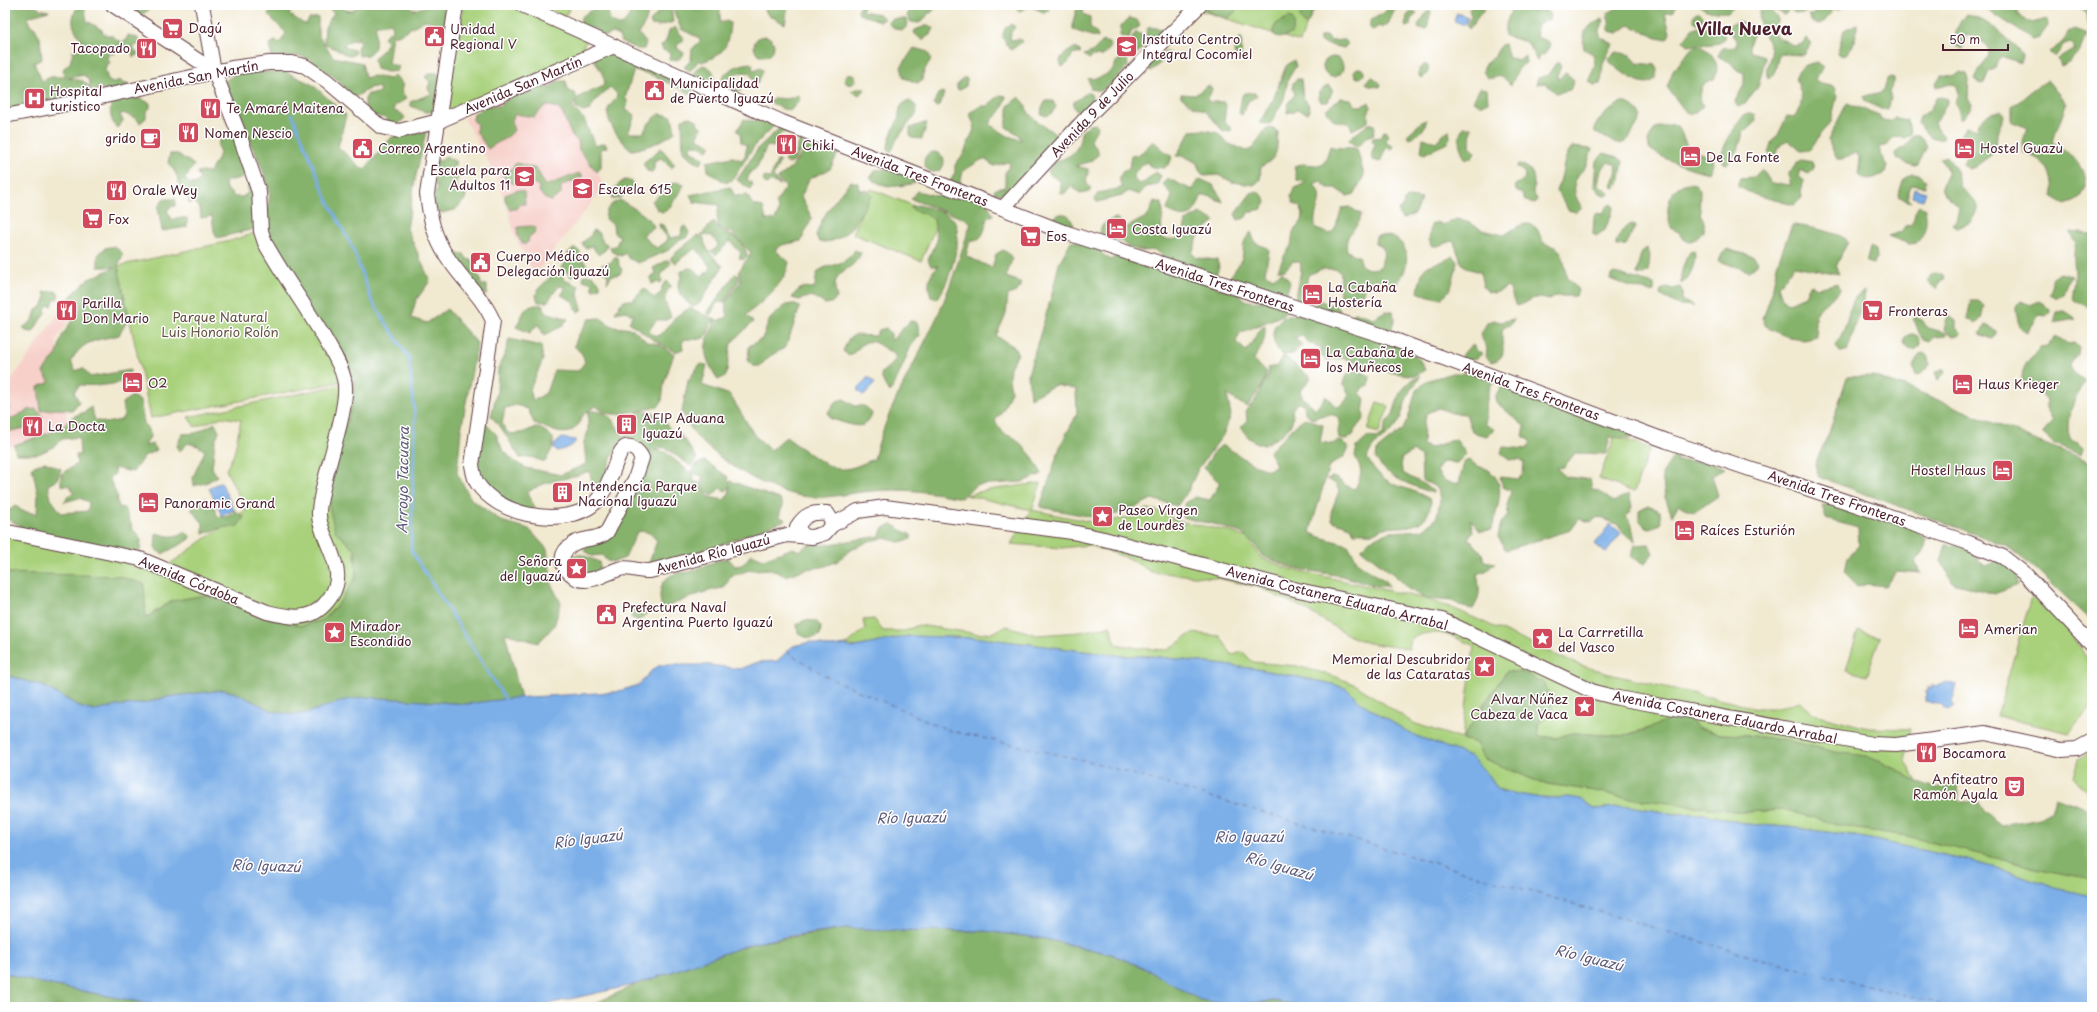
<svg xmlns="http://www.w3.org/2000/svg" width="2097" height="1012" viewBox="0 0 2097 1012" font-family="'Playpen Sans',sans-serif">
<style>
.built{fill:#f7d0ca}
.green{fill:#a9d17c;stroke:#7a7854}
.forest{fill:#86b36c;stroke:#68694c;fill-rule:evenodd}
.water{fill:#7bafe8;stroke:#62678a}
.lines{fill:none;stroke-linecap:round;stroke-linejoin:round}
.stream{stroke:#7bafe8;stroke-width:2.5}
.ferry{stroke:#5e5977;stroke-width:1;stroke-dasharray:5 4;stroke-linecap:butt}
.secondary-casing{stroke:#633d44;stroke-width:16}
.secondary{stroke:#fff;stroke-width:14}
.labels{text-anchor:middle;stroke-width:3;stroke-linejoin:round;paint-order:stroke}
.poi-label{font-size:13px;fill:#4a1f2b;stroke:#fff;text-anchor:start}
.street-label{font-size:13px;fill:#4a1f2b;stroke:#fff}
.park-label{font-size:13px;fill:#665443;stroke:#fff}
.water-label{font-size:14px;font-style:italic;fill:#5e5977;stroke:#fff}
.district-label{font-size:17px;font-weight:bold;fill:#4a1f2b;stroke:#fff}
</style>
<rect width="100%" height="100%" fill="#fff"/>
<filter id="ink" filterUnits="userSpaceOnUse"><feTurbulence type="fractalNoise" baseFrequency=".025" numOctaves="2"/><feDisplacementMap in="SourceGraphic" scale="8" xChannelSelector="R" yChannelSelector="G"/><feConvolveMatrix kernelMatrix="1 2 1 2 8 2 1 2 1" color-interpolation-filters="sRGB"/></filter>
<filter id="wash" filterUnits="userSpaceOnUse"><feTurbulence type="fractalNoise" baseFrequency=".012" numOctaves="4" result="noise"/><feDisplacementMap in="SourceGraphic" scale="16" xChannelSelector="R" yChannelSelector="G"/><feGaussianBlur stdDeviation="0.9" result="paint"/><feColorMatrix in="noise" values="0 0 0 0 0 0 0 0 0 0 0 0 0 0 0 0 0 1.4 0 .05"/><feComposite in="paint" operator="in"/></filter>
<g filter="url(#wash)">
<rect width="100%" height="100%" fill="#f1e9d0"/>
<g class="built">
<path d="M 556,75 L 604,187 L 535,274 L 517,242 L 504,197 L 490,165 L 464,118 Z"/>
<path d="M 67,302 L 77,307 L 56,340 L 69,433 L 5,447 L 5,389 Z"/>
</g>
<g class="green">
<path d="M 464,5 L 513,5 L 579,34 L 587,40 L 583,46 L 589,49 L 576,54 L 570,61 L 444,115 L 459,21 Z"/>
<path d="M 539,5 L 571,5 L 565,17 Z"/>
<path d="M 1200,5 L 1314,5 L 1300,42 L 1196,9 Z"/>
<path d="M 871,189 L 940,216 L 921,261 L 853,234 Z"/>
<path d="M 261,231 L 345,381 L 151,418 L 118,266 L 230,241 Z"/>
<path d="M 354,382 L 352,407 L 345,427 L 335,531 L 355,550 L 356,578 L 339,603 L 323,620 L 302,626 L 172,601 L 145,618 L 45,575 L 5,573 L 5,526 L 118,546 L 157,573 L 246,510 L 226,470 L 234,454 L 241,420 L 222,417 L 195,427 L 188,417 Z"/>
<path d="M 1377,402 L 1389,406 L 1379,433 L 1368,430 Z"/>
<path d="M 1615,436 L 1650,448 L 1634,492 L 1599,479 Z"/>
<path d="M 1041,483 L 1032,510 L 1097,523 L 1137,516 L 1147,509 L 1162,512 L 1177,521 L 1229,531 L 1249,539 L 1261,558 L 1290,569 L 1426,599 L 1455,609 L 1571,662 L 1609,674 L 1757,708 L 1779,708 L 1799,701 L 1814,714 L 1868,728 L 1911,729 L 1905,760 L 1918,782 L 1891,766 L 1789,741 L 1747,735 L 1719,734 L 1697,727 L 1686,717 L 1622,736 L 1572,733 L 1556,738 L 1537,736 L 1538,724 L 1507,671 L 1485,702 L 1462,739 L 1476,743 L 1483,758 L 1541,783 L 1602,792 L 1620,797 L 1744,812 L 1786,810 L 1851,828 L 1902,835 L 2045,870 L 2092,879 L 2092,896 L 2055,888 L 2017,874 L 1963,859 L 1851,835 L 1788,827 L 1747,824 L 1704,814 L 1674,814 L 1630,806 L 1594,809 L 1587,803 L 1518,795 L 1498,789 L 1489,775 L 1470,756 L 1411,734 L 1360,702 L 1347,689 L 1333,684 L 1257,669 L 1151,656 L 1123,656 L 981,638 L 909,636 L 856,647 L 846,645 L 865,629 L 863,620 L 874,619 L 883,631 L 905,631 L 918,625 L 979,634 L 994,632 L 1007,626 L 1037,635 L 1080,632 L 1110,626 L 1116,644 L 1138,648 L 1168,650 L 1192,633 L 1220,636 L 1232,655 L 1243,652 L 1253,662 L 1297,666 L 1334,676 L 1356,685 L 1413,723 L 1462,739 L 1474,646 C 1452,636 1434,626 1411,639 L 1409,649 L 1368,643 L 1350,636 L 1301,607 L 1257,587 L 1217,578 L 1151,572 L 1129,558 L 1088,545 L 1062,548 L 1011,544 L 1031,510 L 966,495 L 988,490 Z"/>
<path d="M 2031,597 L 2072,633 L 2091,666 L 2092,706 L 2069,733 L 1997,716 Z"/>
<path d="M 1858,631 L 1880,637 L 1867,676 L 1846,670 Z"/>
<path d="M 2092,751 L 2092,798 L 2074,777 L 2079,759 Z"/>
</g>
<g class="forest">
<path d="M 8,5 L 34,5 L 39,9 L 49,11 L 28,17 L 29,24 L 35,28 L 40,38 L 42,59 L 34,63 L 42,81 L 51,77 L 66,77 L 64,75 L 63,69 L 70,63 L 73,51 L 83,48 C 83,34 63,27 79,5 L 84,6 L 87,21 L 101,29 L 104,34 L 112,36 L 120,42 L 126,41 L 128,35 L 138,38 L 138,45 L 134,46 L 134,50 L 139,54 L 133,57 L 131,47 L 116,46 L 114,54 L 108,53 L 108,59 L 110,63 L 107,64 L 105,70 L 108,80 L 112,83 L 120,80 L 123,84 L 128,83 L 128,88 L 104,90 L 100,88 L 95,91 L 90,88 L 90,95 L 5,115 L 5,6 ZM 84,75 L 90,82 L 90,87 L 83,81 L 68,78 Z"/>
<path d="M 136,5 L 143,5 L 148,10 L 142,15 L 137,16 L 133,13 L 132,8 Z"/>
<path d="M 272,5 L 294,5 L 289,14 L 304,24 L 307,23 L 309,19 L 318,17 L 318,35 L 333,57 L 362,63 L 365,78 L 373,76 L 390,79 L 395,75 L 403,85 L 401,90 L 406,99 L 394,106 L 394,111 L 402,114 L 405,118 L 397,125 L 390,126 L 386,118 L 372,115 L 365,108 L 365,99 L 368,94 L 379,93 L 380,88 L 372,87 L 355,97 C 347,92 344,86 338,80 C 329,71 317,70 310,59 L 299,56 L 272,59 L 270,44 L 275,41 L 280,43 L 286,33 L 268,15 Z"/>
<path d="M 324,5 L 339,5 L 346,10 L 353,11 L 356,5 L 407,5 L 414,10 L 429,5 L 449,6 L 445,25 L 425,20 L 398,35 L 392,35 L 388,63 L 399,67 L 397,71 L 387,72 L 376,69 L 374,59 L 384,48 L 387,42 L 384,37 L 392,30 L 392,23 L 379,25 L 376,23 L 375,48 L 368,55 L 359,56 L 357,48 L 360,43 L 358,36 L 356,40 L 349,41 L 344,44 L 346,48 L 355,50 L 355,54 L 349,56 L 324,43 L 325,27 L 334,13 Z"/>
<path d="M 593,5 L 611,5 L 608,10 L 610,21 L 620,26 C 628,21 632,14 629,5 L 650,5 L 646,21 L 639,34 L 646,43 L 644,49 L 637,49 L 621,42 L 619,36 L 613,33 L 606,36 L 599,34 L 595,28 L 592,29 L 580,24 L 581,17 L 593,9 Z"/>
<path d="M 660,5 L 671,5 L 673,22 L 659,26 L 651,25 L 650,22 L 657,14 Z"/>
<path d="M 673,5 L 690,5 L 695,10 L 705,6 L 720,5 L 720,23 L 727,21 L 730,23 C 728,47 725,54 702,62 L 699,60 L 690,71 L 684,67 L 691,60 L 692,49 L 700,41 L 699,38 L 681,29 L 673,9 Z"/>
<path d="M 767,5 L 788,5 L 785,24 L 767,14 L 764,8 Z"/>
<path d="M 861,5 L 864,5 L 862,11 L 879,14 L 885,19 L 880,21 L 859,14 L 858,10 Z"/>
<path d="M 912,5 L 938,5 L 931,13 L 928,13 L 925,19 L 919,23 L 911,22 L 907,16 Z"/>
<path d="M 1022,5 L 1046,5 L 1049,11 L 1043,12 L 1030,6 L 1020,11 L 1017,10 L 1018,7 Z"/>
<path d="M 1078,5 L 1083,5 L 1083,14 L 1090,17 L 1090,28 L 1097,33 L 1098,38 L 1073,30 L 1073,21 Z"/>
<path d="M 1206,5 L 1238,5 L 1235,12 L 1227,19 L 1206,11 Z"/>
<path d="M 1301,5 L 1316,5 L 1308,23 L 1304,24 L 1300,18 Z"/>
<path d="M 1390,5 L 1397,5 L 1388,24 L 1382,28 L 1379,26 L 1373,30 L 1370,28 L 1370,21 L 1385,12 Z"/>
<path d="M 1474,5 L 1487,5 L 1469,29 L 1467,25 L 1471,16 L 1469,9 Z"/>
<path d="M 1506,5 L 1517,5 L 1534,12 L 1545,10 L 1550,14 L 1549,20 L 1545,20 L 1536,26 L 1537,37 L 1549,42 L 1550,45 L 1545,54 L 1539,56 L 1537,61 L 1527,42 L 1505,36 L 1505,27 L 1511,10 Z"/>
<path d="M 1622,5 L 1678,5 L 1673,12 L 1665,13 L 1670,33 L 1667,39 L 1657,37 L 1629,25 L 1618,33 L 1609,31 L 1609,20 L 1607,17 L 1608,13 Z"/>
<path d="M 1699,5 L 1731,5 L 1733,7 L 1728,12 C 1718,13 1706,12 1699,5 Z"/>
<path d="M 1772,5 L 1838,5 L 1841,10 L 1833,9 L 1825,21 L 1819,24 L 1812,22 L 1808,15 L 1813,15 L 1816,9 L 1808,10 L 1803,14 L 1795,13 L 1789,9 L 1785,15 L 1777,11 Z"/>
<path d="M 1981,5 L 2018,5 L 2018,15 L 2032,23 L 2047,19 L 2048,26 L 2039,38 L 2033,40 Z"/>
<path d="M 2077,5 L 2092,5 L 2092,28 L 2088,24 L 2087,13 Z"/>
<path d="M 1761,8 L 1769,8 L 1778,19 L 1773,31 L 1777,37 L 1795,46 L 1802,44 L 1806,38 L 1811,43 L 1804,55 L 1779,54 L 1774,75 L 1768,79 C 1763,65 1773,59 1771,49 C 1766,31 1755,29 1761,8 Z"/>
<path d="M 1411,11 L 1417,14 L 1411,19 L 1410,26 L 1407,27 L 1405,26 L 1407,16 Z"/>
<path d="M 1428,11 L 1431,12 L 1427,29 L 1419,29 L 1418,25 Z"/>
<circle cx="1698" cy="18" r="5"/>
<path d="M 1966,14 C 1982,16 2015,42 2023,56 L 2021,63 L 2001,56 L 1997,61 L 1995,69 L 1989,71 L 1984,83 L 1980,84 L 1975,79 C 1978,70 1985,64 1988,57 C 1993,45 1975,36 1966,35 L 1962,49 L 1956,46 C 1953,34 1958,24 1966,14 Z"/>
<path d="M 1289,17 L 1292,18 L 1294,24 L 1291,34 L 1280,38 L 1273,34 L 1276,24 Z"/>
<path d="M 1130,18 L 1137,20 L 1140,26 L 1131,32 L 1129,39 L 1120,36 L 1121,25 Z"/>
<path d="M 1601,18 L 1604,20 L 1600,30 L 1600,37 L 1613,44 L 1603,63 L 1601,84 L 1594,85 L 1589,81 L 1595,64 L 1593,54 L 1584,49 L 1583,42 L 1585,32 L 1592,24 L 1599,21 Z"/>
<path d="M 892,19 L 906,19 L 908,23 C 905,34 895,30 888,23 Z"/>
<path d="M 1738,21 L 1754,27 L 1756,30 C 1753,37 1746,44 1751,52 L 1764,56 L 1765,59 L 1758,87 L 1744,104 L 1738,107 L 1735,101 L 1744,85 L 1744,73 L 1737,70 L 1730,62 L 1719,57 L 1718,54 L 1723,48 L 1736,47 L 1736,40 L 1725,27 Z"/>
<path d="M 1011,24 L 1015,27 L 1011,32 L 1010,40 L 1020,39 L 1022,42 L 1011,50 L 1002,37 L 1005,28 Z"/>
<path d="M 1857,24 C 1858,36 1852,46 1845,56 L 1837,54 L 1844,30 Z"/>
<path d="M 928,25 L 934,28 L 931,34 L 922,40 L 914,33 L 915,30 Z"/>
<path d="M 1699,26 L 1713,27 L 1725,35 C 1722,49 1701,42 1690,46 L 1683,41 L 1692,29 Z"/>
<path d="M 675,27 L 684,38 L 677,46 L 678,49 L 684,53 C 682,59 676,61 669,60 L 670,53 L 663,50 L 661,46 L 666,41 L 669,31 Z"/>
<path d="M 1149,27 L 1165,29 L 1157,41 L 1148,39 L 1146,36 L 1147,29 Z"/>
<path d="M 2074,29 L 2087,34 C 2082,48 2074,61 2061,66 L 2058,59 L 2075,49 L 2071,43 L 2064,45 L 2055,57 L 2049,52 C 2058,46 2065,42 2068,32 Z"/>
<path d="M 1136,32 L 1142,35 L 1146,41 L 1143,48 L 1132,57 L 1130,54 L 1133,48 L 1132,38 Z"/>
<circle cx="764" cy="46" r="10"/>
<path d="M 1323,36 L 1327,36 L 1331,41 L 1345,40 L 1347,42 L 1347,45 L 1344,48 L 1322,43 L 1320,41 L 1320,37 Z"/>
<path d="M 1239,38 L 1242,38 L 1241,56 L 1246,58 L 1246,61 L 1236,59 L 1234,52 Z"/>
<path d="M 1103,41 L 1109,43 L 1111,47 L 1103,56 L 1093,56 L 1089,59 L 1084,55 L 1092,52 Z"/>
<path d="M 1505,44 L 1509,58 L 1520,60 L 1525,56 L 1526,63 L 1520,66 L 1511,85 C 1497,70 1499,80 1487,78 L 1483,71 L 1485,64 L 1494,57 L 1501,45 Z"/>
<path d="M 1698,45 C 1712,51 1722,64 1714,79 C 1701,83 1697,95 1703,106 L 1691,115 L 1685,111 L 1667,87 L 1673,71 L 1692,48 Z"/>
<path d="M 914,48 L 928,52 L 931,59 L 924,71 L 922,81 L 918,83 L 904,78 L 901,67 Z"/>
<path d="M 1074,48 L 1080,51 L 1081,54 L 1073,53 L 1068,63 L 1062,67 C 1056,57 1067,53 1074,48 Z"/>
<path d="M 1165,52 L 1169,53 L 1168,56 L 1150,72 L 1149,64 L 1158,55 Z"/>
<path d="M 1617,52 L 1631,55 L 1637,63 L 1655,65 L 1657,68 C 1657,100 1620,72 1610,62 L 1609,58 Z"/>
<path d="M 597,53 L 623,57 L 694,88 L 691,94 L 652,75 L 634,70 L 625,98 L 628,102 L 626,110 L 635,115 L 628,133 L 643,133 L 649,123 L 659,114 L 672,116 L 675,132 C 664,141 645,148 632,150 C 623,144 605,122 608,110 C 609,104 616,102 617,94 L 610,87 L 595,101 L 590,110 L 583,112 L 575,108 L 576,100 L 572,107 L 584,119 L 595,146 L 605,143 L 607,147 L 601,149 L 601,168 L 597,172 L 579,150 L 578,141 C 561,129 571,105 545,106 L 534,117 L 515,114 L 511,122 L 514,130 C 508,139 497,142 488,149 L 476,131 L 477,125 L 473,120 L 474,114 L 488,105 L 499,106 L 512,96 L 533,90 L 538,85 L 549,88 L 558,81 L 566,81 L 568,91 L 575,93 L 577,99 C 596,83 618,96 594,60 Z"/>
<path d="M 1124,57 L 1127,57 L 1128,67 L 1110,85 L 1101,91 L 1091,89 L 1088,79 L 1099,78 L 1109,73 L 1114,68 L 1116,62 Z"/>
<circle cx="1333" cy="67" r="10"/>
<path d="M 1294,60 L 1296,66 L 1288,79 L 1284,99 L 1270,124 L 1259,123 L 1273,100 L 1286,66 Z"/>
<path d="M 1817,62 L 1823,66 L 1816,79 L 1821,84 L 1835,87 L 1837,95 L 1831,122 L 1821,133 L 1814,145 L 1809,150 L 1801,151 L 1788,140 L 1782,143 L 1775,156 L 1768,153 L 1772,140 L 1778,135 L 1787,116 L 1794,117 C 1807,98 1800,95 1796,77 C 1800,66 1807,64 1817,62 Z"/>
<path d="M 750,63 L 753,65 L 752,69 L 754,71 L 760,68 L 763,70 L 758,83 L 755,84 L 750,73 C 742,71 732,73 728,80 L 729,84 L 742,90 C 735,95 725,91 720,84 C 724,70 737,65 750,63 Z"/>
<path d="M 1556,63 L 1559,63 L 1561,66 L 1557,76 L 1558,79 L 1566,73 L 1574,80 L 1570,90 L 1556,93 L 1545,83 L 1536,84 L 1538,78 L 1548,75 Z"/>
<path d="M 1425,64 L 1428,66 C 1429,72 1427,75 1422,78 L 1419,76 L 1419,69 Z"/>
<path d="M 703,65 C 711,67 715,72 714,80 L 710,85 L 692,78 L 697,69 Z"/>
<circle cx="1359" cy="73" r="5"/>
<path d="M 239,72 L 286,72 L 313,85 L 346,115 L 338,147 L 364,170 L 392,137 L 426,132 L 415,180 L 407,229 L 430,281 L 416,300 L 411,318 L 427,323 L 447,309 L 477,343 L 461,430 L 457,473 L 471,499 L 501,521 L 529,529 L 547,549 L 552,586 L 561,603 L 554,626 L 538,643 L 505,633 L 521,698 L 467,704 L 389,699 L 293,715 L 272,711 L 236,693 L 223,690 L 167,697 L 145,703 L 117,706 L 95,711 L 82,708 L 43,686 L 5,675 L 5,573 L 118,576 L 144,584 L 146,618 L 172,601 L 205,595 L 266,617 L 302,626 L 323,620 L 339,603 L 356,577 L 355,550 L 335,531 L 329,507 L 332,464 L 352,407 L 354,382 L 285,272 L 266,228 L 270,192 L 260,162 L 241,125 L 224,81 Z"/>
<path d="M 1960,72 L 1967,74 L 1969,80 L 1968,99 L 1972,104 L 1971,108 L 1962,119 L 1959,116 L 1960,113 L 1955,103 L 1959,94 L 1957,86 C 1950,81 1944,88 1937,87 L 1936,83 L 1941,75 L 1954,76 Z"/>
<path d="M 430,73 L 437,73 L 441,77 L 433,112 L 425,112 L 411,106 L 410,102 L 431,94 L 428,88 L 430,82 L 425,77 Z"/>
<circle cx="850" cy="79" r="5.5"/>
<path d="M 965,77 L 967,79 L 966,86 L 960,90 L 957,89 L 957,84 Z"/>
<path d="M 1373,77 L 1381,84 L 1380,87 L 1369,86 L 1366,83 L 1369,78 Z"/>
<path d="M 1890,77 L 1894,78 L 1894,82 L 1889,92 L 1891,99 L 1888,109 L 1881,109 L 1865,101 L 1864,97 C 1870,93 1877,95 1884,90 L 1887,79 Z"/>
<path d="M 1297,79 L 1301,79 L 1303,98 L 1308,103 L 1310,110 L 1308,113 L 1298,110 L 1287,113 L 1288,103 L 1295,94 C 1293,88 1290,83 1297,79 Z"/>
<path d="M 2047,80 L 2066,103 C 2063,117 2056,128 2053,142 C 2068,152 2086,165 2085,185 C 2085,189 2081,195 2079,199 L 2065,204 L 2053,197 C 2052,171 2048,161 2024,153 L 2023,141 L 2027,128 L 2012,121 L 2012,107 C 2024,98 2034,88 2047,80 Z"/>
<path d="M 1328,85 L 1333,89 L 1328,102 L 1321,102 L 1318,99 L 1319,92 Z"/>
<path d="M 1207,86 L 1210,86 L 1212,89 L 1208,99 L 1209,102 L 1224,102 L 1226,105 L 1224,122 L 1232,129 L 1230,131 L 1223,131 L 1206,111 L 1193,106 L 1181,97 L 1181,94 L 1195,95 Z"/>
<path d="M 860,88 L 864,88 L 864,91 L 859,95 L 851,91 Z"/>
<path d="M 1480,88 L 1487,89 L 1488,102 L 1481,105 L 1473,101 Z"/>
<path d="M 941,92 L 944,93 L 940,106 L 936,107 L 934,104 L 936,97 Z"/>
<path d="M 1088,92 L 1091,94 L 1093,104 L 1082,113 L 1076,111 L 1073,105 L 1074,102 Z"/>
<path d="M 1244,93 L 1255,93 L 1257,96 L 1248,101 L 1242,115 L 1239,113 L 1242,96 Z"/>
<path d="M 798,95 L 800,99 L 791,110 L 783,109 L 770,102 L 774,98 L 788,99 Z"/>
<path d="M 1000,95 L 1006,96 C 1004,106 1001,114 992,119 L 990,125 L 1008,136 L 1021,140 L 1018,134 L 1006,127 L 1008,113 L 1008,106 L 1019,97 C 1025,102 1025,107 1029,113 C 1036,123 1048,127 1057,136 L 1057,143 L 1020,182 L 1002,194 L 994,193 L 995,189 L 1005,187 L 1005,173 L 1010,164 L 1008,162 L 994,166 L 984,159 L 981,160 L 963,171 L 960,185 L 948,185 L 955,173 L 955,165 L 964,153 L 975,127 L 969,113 L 981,106 L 987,106 Z"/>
<path d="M 125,97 L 141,99 L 150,103 L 150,108 L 146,112 L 146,118 L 140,123 L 135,118 L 123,113 L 120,115 L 123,121 L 117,128 C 110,121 109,110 112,101 L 119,101 Z"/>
<path d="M 1940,97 L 1948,99 C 1946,107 1940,117 1934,123 L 1936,128 L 1944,136 L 1943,139 C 1935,141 1922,131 1918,123 L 1920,117 L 1930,110 L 1936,98 Z"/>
<path d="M 1341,98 L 1351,99 L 1354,105 C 1361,108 1363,104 1369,103 L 1371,107 L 1368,113 L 1368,122 L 1352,130 L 1350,124 L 1339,121 L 1335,121 L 1325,110 Z"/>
<path d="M 910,101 L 916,106 L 917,113 L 897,139 L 891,152 L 888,150 C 888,139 893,130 898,120 C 900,115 898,109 902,105 C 904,102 907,102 910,101 Z"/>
<path d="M 1046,101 L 1053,101 L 1056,107 L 1052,113 L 1046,116 L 1041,114 L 1042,107 Z"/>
<path d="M 1621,102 C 1628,102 1639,109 1641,116 C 1638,124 1635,128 1630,136 C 1620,153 1609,137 1595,133 C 1593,119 1611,110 1621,102 Z"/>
<path d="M 1847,103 L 1879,115 L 1882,121 L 1890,122 L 1895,118 L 1908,120 L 1910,134 L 1905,138 C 1895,136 1891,137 1886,146 L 1880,147 L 1880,154 L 1887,166 L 1885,173 C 1874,178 1868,182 1858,175 L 1860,160 L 1857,153 L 1850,154 L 1844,159 L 1837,159 L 1828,140 Z"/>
<path d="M 1999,111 L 2005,114 L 1997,133 L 1996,148 L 1992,154 L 1975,167 L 1968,169 L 1963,164 L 1966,158 L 1972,154 L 1971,146 L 1960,136 L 1965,127 L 1978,130 C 1978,118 1988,113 1999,111 Z"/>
<path d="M 1745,114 L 1755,114 L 1756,121 L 1743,133 L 1738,150 L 1727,164 L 1723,163 C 1716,152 1738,123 1745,114 Z"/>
<path d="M 690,117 L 697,120 L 698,125 L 702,128 L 697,138 L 711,145 L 708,150 L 698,145 L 692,145 L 690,150 L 703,158 L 703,161 L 700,164 L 688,156 L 683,151 L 682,119 Z"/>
<path d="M 1076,117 L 1080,123 L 1060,140 L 1058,134 L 1071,118 Z"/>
<path d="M 744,119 C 755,123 764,118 775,125 L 755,145 L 733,179 L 726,183 L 708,171 L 707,162 L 733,157 L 741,160 L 745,156 L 747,146 L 741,142 L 740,133 L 737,131 Z"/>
<path d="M 1426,120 C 1427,129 1416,137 1409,138 L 1407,135 L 1423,121 Z"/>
<path d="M 924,123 L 927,123 L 922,139 L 912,138 L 910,135 L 910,128 Z"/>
<path d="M 784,124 L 800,134 L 799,138 L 784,132 L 779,135 L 774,147 L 767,146 L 756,169 L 751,171 L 747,180 L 753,184 L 750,189 L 737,180 L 759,147 Z"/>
<path d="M 1096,124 L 1098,127 L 1091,139 C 1091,146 1100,147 1098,155 L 1089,162 L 1075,166 L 1088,169 C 1089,177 1082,181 1091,188 L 1090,191 L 1080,193 L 1071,186 L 1064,194 L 1060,193 L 1061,182 L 1048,173 C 1053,152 1078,167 1081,132 L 1089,125 Z"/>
<path d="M 1369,124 L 1373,124 L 1375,127 L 1374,134 L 1367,137 L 1357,147 L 1349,141 L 1350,138 Z"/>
<path d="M 1673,124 L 1679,127 L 1686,144 L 1691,150 L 1712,157 L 1713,164 L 1709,173 C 1694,170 1659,158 1649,148 L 1648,141 L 1655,128 Z"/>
<path d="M 1464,127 L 1471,127 L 1470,147 L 1475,152 L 1472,158 L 1465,159 C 1460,146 1455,140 1464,127 Z"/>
<path d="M 1272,128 L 1278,132 C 1276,151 1280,156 1261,167 L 1260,180 L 1254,185 L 1232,182 L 1219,175 L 1204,176 L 1199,170 L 1197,163 L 1184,156 L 1176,156 L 1191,131 L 1204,130 L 1218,133 L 1227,143 L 1247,151 L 1253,148 L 1265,130 Z"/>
<path d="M 1449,130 L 1450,137 L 1447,143 L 1424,154 L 1421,152 L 1423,138 L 1436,142 L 1443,134 Z"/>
<path d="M 1384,131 L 1388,132 L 1386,143 L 1393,146 L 1392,149 L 1386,148 L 1380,162 L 1373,160 L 1371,156 L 1375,144 L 1372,140 L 1373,138 L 1381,137 Z"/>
<path d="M 1915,135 L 1924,140 L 1927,146 L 1918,165 L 1915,166 L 1896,159 L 1895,153 L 1907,145 L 1912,136 Z"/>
<path d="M 232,137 L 240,137 L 250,173 L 245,177 L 226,181 L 225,187 L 235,197 L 242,197 L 248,193 L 248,182 L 254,178 L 258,228 L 217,238 L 214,231 L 212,216 L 201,218 L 200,208 L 195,202 L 189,204 L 188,198 L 182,194 C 178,181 178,173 168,163 L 170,154 L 178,154 L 194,165 L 185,179 L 190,184 L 197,183 L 200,179 L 197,172 L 210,172 L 220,154 L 218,146 L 219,141 Z"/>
<path d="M 800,138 L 802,138 L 803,146 L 794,162 L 789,164 L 784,161 L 786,157 L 795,157 Z"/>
<path d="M 818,141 L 840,150 L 830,169 L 809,179 L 801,197 L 812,218 L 801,241 L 782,245 L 775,250 L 789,262 C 785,285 763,301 746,315 L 753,322 L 731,343 L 726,376 L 718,380 C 711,367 702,356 707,341 C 709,333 713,331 713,322 L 728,317 L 725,303 L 741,281 L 739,271 L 751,253 L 732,232 L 719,229 L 717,216 L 719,205 L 694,202 L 690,195 L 730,187 L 735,196 L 747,195 L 753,205 L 763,207 L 766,220 L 775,220 L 779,211 L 776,202 L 786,187 L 777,179 L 792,167 L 806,148 Z"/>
<path d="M 1153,141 L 1172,157 L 1170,163 L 1164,168 L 1151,167 L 1146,162 L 1135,172 L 1134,178 L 1138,184 L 1145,182 L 1156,172 L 1161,176 L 1157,185 L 1146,187 L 1139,195 L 1128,191 L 1122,196 L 1097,202 L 1095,199 L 1098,193 L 1122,188 L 1119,178 L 1123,171 L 1129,169 L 1131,155 L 1135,155 L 1137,157 Z"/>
<path d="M 1330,146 C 1339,150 1348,146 1357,149 L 1364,175 L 1355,194 L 1347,196 L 1335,188 L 1328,188 L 1320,181 L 1314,184 C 1328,202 1310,211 1316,229 L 1330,234 L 1335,229 L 1342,208 L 1349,207 L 1361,214 C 1360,230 1343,231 1347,251 L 1360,257 L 1360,264 C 1367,270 1371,270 1380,267 C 1383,259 1385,255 1382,246 L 1375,243 L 1376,236 C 1411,231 1415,268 1393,288 L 1370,283 L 1364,287 L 1363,294 L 1359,300 L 1344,304 L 1339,299 L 1341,274 L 1336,269 L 1322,269 L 1308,275 L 1303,302 L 1296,303 C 1293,288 1304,276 1300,262 L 1293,261 L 1285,270 L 1278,270 L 1284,256 L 1291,246 L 1293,232 L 1302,221 L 1303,214 L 1300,207 L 1293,203 L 1291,196 L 1294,189 L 1306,182 L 1297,180 L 1294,166 C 1303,162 1312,166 1322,165 L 1326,159 Z"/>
<path d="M 1572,147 L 1592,149 C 1590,155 1589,161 1585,167 C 1584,170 1581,171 1579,174 C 1571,184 1575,199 1582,207 L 1576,212 L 1568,210 L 1561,197 L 1556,192 C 1557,186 1560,183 1561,178 C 1564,167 1564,156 1572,147 Z"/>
<path d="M 661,148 L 675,165 L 671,168 L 661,158 L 654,161 L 654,169 L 652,172 L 647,171 L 643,163 Z"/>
<circle cx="934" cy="162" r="10"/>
<path d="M 1604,153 L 1617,157 L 1623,161 L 1620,179 L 1615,188 L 1612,187 L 1617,171 L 1615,164 L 1608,162 L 1601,170 L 1598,184 L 1609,193 L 1607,196 L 1600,193 L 1594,186 L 1596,161 Z"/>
<path d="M 446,156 L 456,162 L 453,170 L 454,174 L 459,176 L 455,184 L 458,188 L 464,189 L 466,194 L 465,200 L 455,210 L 441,213 L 434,208 L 434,195 L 437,189 L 434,181 L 436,160 L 441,161 Z"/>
<path d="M 1947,156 L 1955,168 L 1961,188 L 1977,202 L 1977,210 L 1971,222 L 1958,228 L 1952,224 L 1956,221 L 1959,207 C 1944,192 1935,195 1948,171 L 1940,158 Z"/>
<path d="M 1802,160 L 1812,162 L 1814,168 L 1809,174 L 1799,170 L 1799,177 L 1804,181 L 1801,191 L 1802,198 L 1794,205 L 1755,195 L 1737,186 L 1740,178 L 1754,177 L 1762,169 L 1771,183 L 1791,185 L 1788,175 L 1796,163 Z"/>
<path d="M 777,161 L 780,161 L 773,177 L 781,185 L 770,181 L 766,184 L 763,181 L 764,177 L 770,178 Z"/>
<path d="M 516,163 L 537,169 L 545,186 L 579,173 L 583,176 L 561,186 L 561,194 L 551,201 L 544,198 L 539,191 L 539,186 C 527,180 509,190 502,174 L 509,172 Z"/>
<path d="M 1518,164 C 1535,167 1535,179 1533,193 L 1537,199 L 1535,203 L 1525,201 L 1522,194 L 1516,191 L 1515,185 L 1524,180 L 1525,173 L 1517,167 Z"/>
<path d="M 914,166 L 915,183 C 898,187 885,189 870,178 L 876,170 Z"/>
<path d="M 1913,174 L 1920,175 L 1926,180 L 1925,187 L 1911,185 L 1908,191 L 1908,198 L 1912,202 L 1905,200 L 1899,196 C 1901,185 1902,178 1913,174 Z"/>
<path d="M 1167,178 L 1192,190 L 1195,184 L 1200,179 L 1213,185 C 1216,192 1221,195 1223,202 L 1209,196 L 1201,196 C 1195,216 1186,223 1167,210 L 1172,196 L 1163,184 Z"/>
<path d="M 625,180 L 632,181 L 634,187 C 627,192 621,200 612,199 C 613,189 616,185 625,180 Z"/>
<path d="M 851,181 L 858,183 L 859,190 L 867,190 L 872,196 C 857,217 850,243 820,242 L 816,236 C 822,214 837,198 851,181 Z"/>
<path d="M 676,182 L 684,185 L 668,210 L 662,212 L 657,209 L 652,201 C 664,193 661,187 676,182 Z"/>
<path d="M 1688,183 L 1695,184 L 1700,189 C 1700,196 1699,204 1700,211 C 1700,216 1703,217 1704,222 C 1706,232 1697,240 1689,242 L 1682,238 L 1679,232 L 1672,229 C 1664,213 1667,187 1688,183 Z"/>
<path d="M 518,190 L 524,192 L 525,204 L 520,204 L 518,208 L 510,210 L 505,200 L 505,195 Z"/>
<path d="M 917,191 L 937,196 L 943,192 L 955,199 L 963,194 L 986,201 L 993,215 L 987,218 C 985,228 984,242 970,240 L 966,256 L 992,268 L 996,254 L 1003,250 L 1009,254 L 1012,260 L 1006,277 L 1020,282 L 1021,287 L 1016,292 L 1008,295 L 1006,314 L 996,336 L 1013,346 L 1018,354 L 1010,367 L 1009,379 L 1011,391 L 1004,408 L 995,421 L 1004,434 L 1015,438 L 1031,455 L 1042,474 L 1022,482 L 976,485 L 961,498 C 933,492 901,488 873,491 C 852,492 830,499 809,497 C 772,494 726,465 700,440 C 692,433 687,421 682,412 L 688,381 L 700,364 L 707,365 L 702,385 L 730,395 L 755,436 L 771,450 L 786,437 C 800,447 823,466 840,469 C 852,470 863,463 874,459 C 888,404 919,358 942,306 C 953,279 962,250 971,223 L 965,219 L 911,199 Z"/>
<path d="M 1252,192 C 1261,192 1264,195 1266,203 L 1262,209 L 1249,212 L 1245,218 L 1238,220 L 1235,214 Z"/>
<path d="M 1409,197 L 1422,199 L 1414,214 L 1405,219 L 1401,218 L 1398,210 L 1401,209 L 1406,199 Z"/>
<path d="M 163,199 L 176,199 L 175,206 L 170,207 L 167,211 L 172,219 L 171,221 L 176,218 L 187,218 L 187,227 L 162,231 L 158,207 Z"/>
<path d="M 620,200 C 630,206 650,216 654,227 L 643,235 L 651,244 L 657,248 L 666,242 L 667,237 L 660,228 L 659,224 L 663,225 L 670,238 L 681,236 L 682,228 L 685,225 L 689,233 L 686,238 L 680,239 L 669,250 L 638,263 L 628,258 L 626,253 L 621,256 L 611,251 L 610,247 L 616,246 L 620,236 L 614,233 L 613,224 L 605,219 C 606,208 610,204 620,200 Z"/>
<path d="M 1154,201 L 1162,203 L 1163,213 L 1160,238 C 1178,241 1183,240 1186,221 L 1200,213 L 1215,221 L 1200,233 L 1192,253 L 1197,258 L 1217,260 L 1219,267 L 1213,283 L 1165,262 L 1162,255 L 1156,250 L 1141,251 L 1126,246 L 1121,241 L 1100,237 C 1099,225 1105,221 1116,218 L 1127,227 L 1148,216 Z"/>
<path d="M 1611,204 L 1614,207 L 1605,230 L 1596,236 L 1593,234 L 1594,216 L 1596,213 L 1603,214 L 1606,207 Z"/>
<path d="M 917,205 C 927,207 944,211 952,218 C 967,230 948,287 937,299 L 931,297 C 927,285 928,275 938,266 L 931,266 L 928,260 L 937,241 L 934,220 C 927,213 918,213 910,208 Z"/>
<path d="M 1919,206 L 1925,209 C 1928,223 1925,233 1917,243 L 1909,244 L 1888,236 L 1901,232 L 1905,226 L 1911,225 C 1915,218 1914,212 1919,206 Z"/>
<path d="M 1060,214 C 1071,213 1069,218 1074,225 L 1072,228 L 1049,220 Z"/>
<path d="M 1457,219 L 1470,223 L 1482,230 L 1504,235 C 1513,230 1527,217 1537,229 C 1540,233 1540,239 1544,243 C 1548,246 1555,245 1558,249 C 1566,255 1563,269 1568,278 C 1571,282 1575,286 1578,290 L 1576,296 L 1555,296 L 1549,300 C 1528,294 1532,303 1516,306 C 1512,299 1513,293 1508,287 L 1495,293 L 1488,292 L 1483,286 L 1480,272 L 1466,268 L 1461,262 L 1454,242 L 1451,241 L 1438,246 L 1431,246 L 1429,239 L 1431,225 L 1437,222 L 1443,225 Z"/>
<path d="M 714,221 L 720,231 C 732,232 746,244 747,256 L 743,260 L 739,258 L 741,253 L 730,241 L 716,255 L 711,251 L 717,248 L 718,244 L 712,236 L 701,235 Z"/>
<path d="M 1632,224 L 1636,225 L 1626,245 L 1616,246 C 1615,239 1625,226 1632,224 Z"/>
<path d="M 1792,225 C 1805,226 1839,232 1848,241 L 1836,267 L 1839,274 L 1794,266 L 1786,278 L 1778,285 L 1782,299 L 1789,303 L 1805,296 L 1810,285 L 1817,288 L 1838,283 L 1840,290 C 1833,300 1818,304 1815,318 C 1814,324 1817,330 1817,337 L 1804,340 L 1790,338 L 1770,329 L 1765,325 L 1763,318 L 1772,292 L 1777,265 Z"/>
<path d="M 532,226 L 536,228 L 534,233 L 529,237 L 528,242 L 524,245 C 519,240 516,235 518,227 Z"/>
<path d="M 593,230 L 599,233 L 603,242 L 607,244 L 606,249 L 599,255 L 595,251 L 593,246 L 585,248 L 582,243 L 591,235 Z"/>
<path d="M 1251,232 L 1255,243 L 1268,248 L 1269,251 L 1265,273 L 1273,278 L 1282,272 L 1290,282 L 1284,302 L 1286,309 L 1283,315 L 1240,333 L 1236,342 L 1246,351 C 1253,343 1256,332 1265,325 C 1266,340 1262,348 1253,360 L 1267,372 L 1262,386 L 1247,407 L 1227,395 L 1231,415 L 1223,435 L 1198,469 L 1188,491 L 1177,506 L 1152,499 L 1131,509 L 1102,519 L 1040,507 L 1061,444 L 1077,414 L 1076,389 L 1055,385 L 1030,398 L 1028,374 L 1051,298 L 1059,263 L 1071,241 L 1100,248 L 1102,254 L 1111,260 L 1119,254 L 1238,294 L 1247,301 L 1263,302 L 1227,284 C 1230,275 1236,270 1240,262 C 1247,248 1238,247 1251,232 Z"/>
<path d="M 2070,232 L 2092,234 L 2092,309 L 2074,300 C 2071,291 2075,287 2075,278 C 2075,267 2072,253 2076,243 L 2072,238 Z"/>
<path d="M 698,235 L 704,238 C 703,247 716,261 723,266 L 699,304 L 693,307 C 687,303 677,293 678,285 C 678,282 681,279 682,275 L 680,273 C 691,263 693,270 702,276 L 711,269 L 709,265 L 696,248 L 684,256 L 676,263 L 670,259 L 674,254 Z"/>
<path d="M 115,246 L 123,254 L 118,266 L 129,318 L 119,335 C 96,341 84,339 71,361 L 75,371 L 83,368 L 90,377 L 130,370 L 129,379 C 112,386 98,386 80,385 L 74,392 L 79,402 L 72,410 L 57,409 L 41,411 L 38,387 L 50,382 L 43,372 L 57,354 L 62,336 L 81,306 L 69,298 L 87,280 L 115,267 L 98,267 L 98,255 L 105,248 Z"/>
<path d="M 1870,247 L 1876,250 L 1877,258 L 1873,264 L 1866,262 Z"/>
<path d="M 575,248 L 580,252 L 580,257 L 587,265 L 578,274 L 571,277 L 562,268 L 567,260 L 568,253 Z"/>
<path d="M 1647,248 C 1652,255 1649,263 1648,271 L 1642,275 L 1637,274 C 1639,265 1638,253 1647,248 Z"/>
<path d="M 1727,249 L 1754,257 L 1758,262 L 1754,268 L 1748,271 L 1719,261 L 1722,254 Z"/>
<path d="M 855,250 L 861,253 C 852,275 828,267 837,298 L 831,303 L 825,304 L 812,296 L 799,300 L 792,298 C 798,288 804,285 814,289 C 816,285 815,278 817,274 C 823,262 843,270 855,250 Z"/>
<path d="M 1694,250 C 1697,261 1691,278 1681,284 C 1679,275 1685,258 1691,251 Z"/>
<path d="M 455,254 L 464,254 L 467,259 L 474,261 L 475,273 L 480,277 L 481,285 L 487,285 L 487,295 L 478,292 L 457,260 Z"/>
<path d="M 616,256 L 618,258 L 619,266 L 622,269 L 620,274 L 611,276 L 607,283 L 608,276 L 600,268 L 601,265 L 610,263 Z"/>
<path d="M 1453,256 L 1458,261 C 1454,276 1453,290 1441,299 L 1418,293 C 1423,256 1428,271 1453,256 Z"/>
<path d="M 668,260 L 671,263 L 661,274 L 662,281 L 660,284 L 657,282 L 652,284 L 650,278 L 656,274 L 653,268 Z"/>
<path d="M 554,273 L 562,274 L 564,280 L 579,286 L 578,295 L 582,309 L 578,312 L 575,309 L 574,302 L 561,295 L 564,291 L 565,287 L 559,286 L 547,302 L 538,302 L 536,295 L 539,288 Z"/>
<path d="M 1614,273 L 1654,284 L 1654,291 L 1650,292 L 1625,285 L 1610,279 L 1611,275 Z"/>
<path d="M 1936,273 L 1943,275 L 1945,278 L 1936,289 L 1928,282 L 1930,276 Z"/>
<path d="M 2059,273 L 2072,276 L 2068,281 L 2064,295 L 2057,298 L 2049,294 L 2052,287 L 2051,279 Z"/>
<path d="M 735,274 L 738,275 L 739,280 L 724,303 L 720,302 L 716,304 L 710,315 L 707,313 Z"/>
<path d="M 584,275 L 592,275 L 600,283 L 600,287 L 594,290 L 592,287 L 593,283 L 583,280 Z"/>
<path d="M 667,281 L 671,286 C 660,300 666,302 671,317 L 667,320 L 656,320 L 649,331 L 652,334 L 657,336 L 665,331 L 675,317 L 690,308 L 716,320 L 709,323 C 711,341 699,340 685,339 L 682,343 L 683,349 L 675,352 L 652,339 L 629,322 L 634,314 L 630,314 L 626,311 L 615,313 C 620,303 623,299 634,300 L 635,297 L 644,288 L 654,298 L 662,292 L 662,286 Z"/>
<path d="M 1667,287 L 1673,289 L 1680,287 L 1683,293 L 1681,300 L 1694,306 L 1679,305 L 1660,295 L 1661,291 Z"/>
<path d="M 56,291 L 59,295 L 57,299 L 54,300 L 52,306 L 48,305 L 45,309 L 46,314 C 40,318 37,326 33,332 L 26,331 L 23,328 L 33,320 L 36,310 L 42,307 L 46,297 L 44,292 Z"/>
<path d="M 1865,291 C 1864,307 1860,310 1855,324 C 1852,333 1851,342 1847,351 L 1840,352 L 1836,346 C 1838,340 1842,335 1844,329 C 1850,315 1849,296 1865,291 Z"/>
<path d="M 1322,301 L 1328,305 L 1335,304 L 1340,310 L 1337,317 L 1308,308 Z"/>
<path d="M 1971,301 L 1978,301 L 1984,305 L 1981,319 L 1976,324 L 1967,318 Z"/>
<path d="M 2021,301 L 2030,305 L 2040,301 L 2050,310 L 2050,314 L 2047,316 L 2039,315 L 2027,333 C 2018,329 2016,315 2016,306 Z"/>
<path d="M 793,304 L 800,307 L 786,347 L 770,356 L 760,366 L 753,366 L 748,361 L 749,346 L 762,339 L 770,319 L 775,314 L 786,305 Z"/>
<path d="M 535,305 L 543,305 L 546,312 L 568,319 L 561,327 L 544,335 L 538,324 L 530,333 L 516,327 L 526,308 Z"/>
<path d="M 1386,311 L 1392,312 L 1395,318 L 1388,338 C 1403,346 1419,353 1425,370 L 1415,376 L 1388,372 L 1379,369 L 1368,369 L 1353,361 L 1343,358 L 1326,360 L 1319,353 L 1322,348 L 1309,343 L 1301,335 L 1294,338 L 1302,345 L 1292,354 L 1283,355 C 1276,349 1273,342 1273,333 C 1276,303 1331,316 1350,318 L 1355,312 L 1373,318 Z"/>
<path d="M 2064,311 L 2076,319 L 2054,323 L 2057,312 Z"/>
<path d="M 1948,315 L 1956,321 L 1956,328 L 1961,333 L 1958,336 L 1953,336 L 1944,329 Z"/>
<path d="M 1916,317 L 1922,319 L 1927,328 L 1947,333 L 1946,336 L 1935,337 L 1930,342 C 1917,339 1919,327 1913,319 Z"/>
<path d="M 600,318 L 614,327 L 633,329 L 647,342 L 658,344 L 674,354 L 664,383 L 662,401 L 658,407 C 644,409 618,417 607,413 C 603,412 599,409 596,406 L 588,411 C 609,410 613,420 623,436 L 636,429 L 634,419 L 638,411 C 659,410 663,419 674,435 L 680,434 L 697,458 L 691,466 L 664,447 L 655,450 L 665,452 L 694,476 L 693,481 L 699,483 L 709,497 L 724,500 L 729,494 L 730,485 L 726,491 L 720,488 L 712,496 L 705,490 L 701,482 L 703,476 L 690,472 L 696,464 L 705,461 L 728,477 L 729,483 L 731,481 L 781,500 L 783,506 L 780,512 L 780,517 L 786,520 L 667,565 L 653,567 L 649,563 L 657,541 C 651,533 647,530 637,532 L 625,558 L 614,562 L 607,561 L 602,555 L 592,556 L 584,551 L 586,547 L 595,543 L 646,453 L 651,450 L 646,452 L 620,441 L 611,459 L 600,490 L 592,481 L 589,471 C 570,480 544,479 527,493 L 535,508 L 532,514 L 501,507 L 478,482 L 473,438 L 486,424 L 496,434 L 502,449 L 515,462 L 526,468 L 561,475 L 586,464 L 584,442 L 588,432 L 588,411 C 581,415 582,420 577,426 C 565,441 547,427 534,423 L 528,409 L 516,405 L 505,408 L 502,424 L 508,433 C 531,438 531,416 553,438 L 553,447 L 545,462 L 531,457 L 520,458 L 502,429 L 491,416 L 497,392 L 498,369 L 506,351 L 509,339 L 541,346 L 543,360 L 530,389 L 533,401 L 546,393 L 554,370 L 578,371 L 585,362 L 582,354 L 574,346 L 578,336 L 589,319 Z"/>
<path d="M 1514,319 L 1510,325 L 1503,328 C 1498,342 1512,358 1491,362 L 1486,357 L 1487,348 L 1480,335 L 1487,323 L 1494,320 L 1500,322 Z"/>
<path d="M 910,321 L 917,322 L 920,335 L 911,346 L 894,386 L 889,392 C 873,365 885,377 896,358 C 893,351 890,352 884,348 C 864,334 865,345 849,356 L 843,351 L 849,338 L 855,335 L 876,336 L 879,330 L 886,328 L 891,334 L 891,341 Z"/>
<path d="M 1985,325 L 1997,331 L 1995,337 L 1992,339 L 1980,334 Z"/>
<circle cx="1912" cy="342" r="8"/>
<path d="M 2056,336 L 2068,344 L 2074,343 L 2079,348 L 2078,355 L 2072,359 L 2070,366 L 2073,372 L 2085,381 C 2075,396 2062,422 2071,440 L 2078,443 L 2083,448 L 2081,455 L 2053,443 L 2042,433 L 2053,421 L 2046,408 L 2046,401 L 2037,390 L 2023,384 C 2019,369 2029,359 2040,348 L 2047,347 Z"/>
<path d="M 1473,345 L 1476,351 L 1483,353 L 1477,358 L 1461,361 L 1462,354 Z"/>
<path d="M 1924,353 L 1929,358 L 1930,365 L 1920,375 L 1916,376 L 1913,366 L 1920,354 Z"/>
<path d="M 1284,356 L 1311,378 L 1300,391 L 1303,398 L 1316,409 L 1326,396 L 1334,405 L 1340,406 L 1347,399 L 1349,394 L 1343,384 L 1345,377 L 1351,370 L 1360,371 L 1370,376 L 1369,385 L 1362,388 L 1360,393 L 1365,399 L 1363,412 L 1364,418 L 1354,431 L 1354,434 L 1347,440 L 1339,439 L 1338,432 L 1340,419 C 1333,411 1321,416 1312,419 L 1305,412 L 1304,404 L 1297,403 L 1292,410 C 1297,429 1278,437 1264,445 C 1253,442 1247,438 1241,427 L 1247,421 L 1246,410 C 1257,402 1262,385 1269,373 L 1267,368 L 1277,366 L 1280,360 Z"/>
<path d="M 1941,369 L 1944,369 L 1945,373 L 1938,380 L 1935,372 Z"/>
<path d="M 1452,373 L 1473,373 L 1494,383 L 1490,386 C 1489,393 1487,398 1486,405 C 1485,410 1487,417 1485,424 L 1495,430 L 1486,436 L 1472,432 L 1466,414 L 1452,413 L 1439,408 L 1427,413 L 1424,423 L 1423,445 L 1430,448 L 1456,439 L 1466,454 L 1457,463 L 1442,462 L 1437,471 C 1442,481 1449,484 1459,483 L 1464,462 L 1470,460 C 1479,470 1486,466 1491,472 C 1508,487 1495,511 1492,530 L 1480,531 L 1470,519 L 1473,531 L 1467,540 L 1471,540 L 1482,553 L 1484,561 L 1495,563 L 1486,571 L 1477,574 C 1480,588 1481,596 1473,609 L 1463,607 L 1452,601 L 1426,599 L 1408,589 L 1398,578 L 1361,549 L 1370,540 L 1389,532 L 1422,530 L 1436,519 L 1440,502 L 1438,488 L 1422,480 L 1421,457 L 1413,451 L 1401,459 L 1402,472 C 1412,480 1425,482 1434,492 L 1432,493 C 1410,484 1390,480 1376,459 L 1377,450 L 1403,429 L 1408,419 L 1416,390 L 1429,380 Z"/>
<path d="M 1420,376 C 1418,382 1415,384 1411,389 C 1404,400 1404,415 1396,426 C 1384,441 1375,438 1367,458 C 1387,492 1403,482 1431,500 C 1429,530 1406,526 1384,528 C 1379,528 1377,533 1373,533 C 1367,534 1360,532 1354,533 L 1351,527 L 1332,521 L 1331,512 L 1339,491 L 1336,484 L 1327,479 L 1333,477 C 1343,481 1343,486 1355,489 C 1362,474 1363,471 1355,456 L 1357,447 L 1368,437 L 1376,438 L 1383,434 L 1387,421 L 1392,417 L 1400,393 L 1411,380 Z"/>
<path d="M 1873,376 L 1919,392 L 2034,440 L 2092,462 L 2092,621 L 2036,569 L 2005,545 L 1819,477 L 1815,464 L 1829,433 L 1847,377 Z"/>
<path d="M 1501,386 L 1633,433 L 1632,438 L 1610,437 L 1606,454 L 1575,453 L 1564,467 L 1557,468 L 1565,477 L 1590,479 L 1592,489 L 1603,494 L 1613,502 L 1629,494 L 1632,507 L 1626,517 L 1631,522 L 1635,541 L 1624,534 L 1617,524 L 1598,517 L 1591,522 L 1579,519 L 1571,530 L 1506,550 L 1498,537 L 1501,523 L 1508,515 L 1507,505 L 1511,491 L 1503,487 L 1500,477 L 1518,479 L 1523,474 L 1524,462 L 1518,459 L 1509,460 L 1501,453 L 1503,447 L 1527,449 L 1531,442 L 1523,436 L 1525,427 L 1496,402 L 1496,395 Z"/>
<path d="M 132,396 L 140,401 L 144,423 L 151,435 L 145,446 L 153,444 L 157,450 L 144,456 L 133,472 L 114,468 L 115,474 L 109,477 L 118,498 L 116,498 L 119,507 L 124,508 L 132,527 L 130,527 L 141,538 L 140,551 L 137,554 L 19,532 L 21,526 L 5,518 L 5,511 L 12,509 L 15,505 L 22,511 L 37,514 L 38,495 L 32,467 L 45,462 L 61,469 L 57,480 L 48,485 L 51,499 L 61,513 L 88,511 L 89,502 L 79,498 L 64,502 L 69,495 L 74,493 L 70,486 L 61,485 L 61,474 L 77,464 L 76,455 L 80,455 L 79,437 L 63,439 L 52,448 L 38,454 L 16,454 L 14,445 L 61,429 L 72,417 L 85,412 L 91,407 L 95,420 L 106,423 L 121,420 L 124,415 L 122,403 Z"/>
<path d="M 844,399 L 855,406 C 864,405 867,406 872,414 C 866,435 846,422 831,419 L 828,412 L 837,401 Z"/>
<path d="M 5,401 L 10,405 L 6,417 L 11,419 L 28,410 L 36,409 L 43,417 L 36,426 L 5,432 Z"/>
<path d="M 1305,418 L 1323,425 L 1320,442 L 1333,444 L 1337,441 L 1343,442 L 1349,448 L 1344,457 L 1329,466 L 1310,532 C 1315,537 1339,542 1348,545 L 1359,564 L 1384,580 L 1389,586 L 1377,586 L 1342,576 L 1293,568 L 1262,556 L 1254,543 L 1241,533 L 1214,524 L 1197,521 L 1182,517 L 1186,502 L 1195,497 L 1210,500 L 1220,483 L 1204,468 L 1214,452 L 1222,445 C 1238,453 1252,467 1269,470 L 1276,465 L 1269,452 L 1298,423 Z"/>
<path d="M 215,423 L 219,431 L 215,441 L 212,468 L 217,476 L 208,482 L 194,486 L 193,477 L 205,451 L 198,446 L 188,443 L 179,452 L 177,446 L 182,434 L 196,433 Z"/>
<path d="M 1677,451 L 1677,461 L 1707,462 L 1725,468 L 1712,476 L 1718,496 L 1695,512 L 1678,505 L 1672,516 L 1665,497 L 1662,474 Z"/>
<path d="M 206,498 L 215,507 L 217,516 L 225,517 L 233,514 L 234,510 L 244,517 L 238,526 L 220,528 L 203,534 L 203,523 L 191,509 L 198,506 Z"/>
<path d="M 1822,505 L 1835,505 L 1910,525 L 1926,539 L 1925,550 L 1915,561 L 1920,573 L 1897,571 L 1885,586 L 1867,584 L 1857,587 L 1845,572 L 1848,557 L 1859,545 L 1858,528 L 1826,519 Z"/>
<path d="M 1648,506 L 1660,511 L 1661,524 L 1650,528 L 1645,527 L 1639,519 L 1639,511 Z"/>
<path d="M 892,524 L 901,530 L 911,535 L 911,539 L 899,542 L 884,538 L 869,541 L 849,551 L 838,561 L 823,567 L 806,569 L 785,576 L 771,569 L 750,570 L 731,576 L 724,588 C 702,590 683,602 662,608 C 658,594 659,578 677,573 C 681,572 685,573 689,572 C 703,567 713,561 728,558 L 735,566 L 742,565 L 752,554 L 763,559 L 793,548 L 800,551 L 807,545 L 824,545 L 880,536 L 882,529 Z"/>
<path d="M 185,531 L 190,536 L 189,540 L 162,554 L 155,549 L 156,533 C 167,536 175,539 185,531 Z"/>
<path d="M 1649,544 L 1653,553 L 1645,564 L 1631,557 L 1635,545 Z"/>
<path d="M 1946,545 L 1963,546 L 1985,566 L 2002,559 L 2017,574 L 2018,585 L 1994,594 L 1953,583 L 1941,561 Z"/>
<path d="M 573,555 L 583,555 L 599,562 L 600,569 L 586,577 L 565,565 Z"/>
<path d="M 636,607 L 643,608 L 647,613 L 639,621 L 632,618 L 631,614 L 632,609 Z"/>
<path d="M 805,620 L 816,621 L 821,627 L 820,635 C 812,640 805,638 798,633 L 797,624 Z"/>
<path d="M 1507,671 L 1525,673 L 1545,684 L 1554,712 L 1538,724 L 1538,736 L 1556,738 L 1572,733 L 1622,736 L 1645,730 L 1672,719 L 1686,717 L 1697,727 L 1719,734 L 1747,735 L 1789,741 L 1835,752 L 1866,756 L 1891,766 L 1918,782 L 1936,788 L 1959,784 L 1957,800 L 1966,802 L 1978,801 L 1984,811 L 2001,825 L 2042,818 L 2051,813 L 2055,797 L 2092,810 L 2092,879 L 2045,870 L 1902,835 L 1851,828 L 1786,810 L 1744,812 L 1620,797 L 1602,792 L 1541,783 L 1483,758 L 1476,743 L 1462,739 Z"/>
<path d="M 846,928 L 888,930 L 984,931 L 1041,938 L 1111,954 L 1144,968 L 1261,1002 L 1273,1001 L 1312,1007 L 587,1007 L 637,984 L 751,944 Z"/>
<path d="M 5,973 L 36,982 L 165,1007 L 5,1007 Z"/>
</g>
<g class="water">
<path d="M 1457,13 L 1468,17 L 1465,25 L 1454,21 Z"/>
<path d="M 1914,189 L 1926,192 L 1923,200 L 1912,197 Z"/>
<path d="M 868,377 L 875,383 L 864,396 L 857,390 Z"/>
<path d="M 562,438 L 576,440 C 574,447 563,450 556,451 L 554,449 L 554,445 Z"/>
<path d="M 221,482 L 234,510 L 222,516 L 209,488 Z"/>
<path d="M 1610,524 L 1621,533 L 1606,553 L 1595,544 Z"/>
<path d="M 908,636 L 981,638 L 1123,656 L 1151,656 L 1257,669 L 1333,684 L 1347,689 L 1360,702 L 1411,734 L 1470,756 L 1489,775 L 1498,789 L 1501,791 L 1547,799 L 1568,797 L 1581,799 L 1594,809 L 1630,806 L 1674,814 L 1704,814 L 1747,824 L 1788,827 L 1851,835 L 1963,859 L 2017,874 L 2055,888 L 2092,896 L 2092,1007 L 1312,1007 L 1273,1001 L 1232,1005 L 1200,1000 L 1144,968 L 1111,954 L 1041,938 L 984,931 L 888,930 L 846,928 L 790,936 L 751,944 L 637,984 L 539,1006 L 529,1007 L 165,1007 L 36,982 L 5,973 L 5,675 L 43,686 L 82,708 L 95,711 L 117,706 L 145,703 L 167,697 L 223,690 L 236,693 L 272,711 L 293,715 L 303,714 L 346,700 L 366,697 L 467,704 L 512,698 L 615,692 L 639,685 L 653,669 L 661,665 L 710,665 L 740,669 L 758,662 L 777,661 L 793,646 L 810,642 L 829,647 L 846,645 L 851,648 Z"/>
<path d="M 1946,682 L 1957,685 L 1952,702 L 1954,707 L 1948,711 L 1944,709 L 1942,705 L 1925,701 L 1927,694 L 1925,692 L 1928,692 L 1928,687 L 1932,689 L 1932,685 L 1935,687 Z"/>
</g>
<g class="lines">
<path class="stream" d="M 292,114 L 327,199 L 353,249 L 372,301 L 409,358 L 415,418 L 411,550 L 507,702"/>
<path class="ferry" d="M 786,651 L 829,678 L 951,731 L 1092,762 L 1753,957 L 1951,1007"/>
</g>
</g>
<g filter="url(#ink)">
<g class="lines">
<defs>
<g id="secondary">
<path d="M 113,5 L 214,71"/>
<path d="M 456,5 L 427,194 C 430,218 434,238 448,258 C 462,280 483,297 493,321 L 472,465 C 473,471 474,478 477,483 C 497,514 555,527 588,508 C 602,500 610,480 615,465 C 617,460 619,453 623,449 C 630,442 639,452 642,458 L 635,479 L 607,532 C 597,541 583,537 573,544 C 560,552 559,564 570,573 C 573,575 575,578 578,579 C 593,583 606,573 619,569 C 628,566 640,572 650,571 L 787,535 L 812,537 L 819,535 L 825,533 L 832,525 L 858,511 L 885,507 L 1072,532 L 1104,539 L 1298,590 L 1442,620 L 1594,692 L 1618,698 L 1872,744 L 1896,745 L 1985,733 L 2062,750 L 2077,749 L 2092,741"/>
<path d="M 522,5 L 782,122 L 1061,231 L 1384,336 L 1667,441 L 1969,543 L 2003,557 L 2026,575 L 2092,645"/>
<path d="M 5,116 L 87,100 L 232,68 L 269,63 L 292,63 L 305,66 L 327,81 L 381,127 L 399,131 L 439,121 L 614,46"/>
<path d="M 1003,208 L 1088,116 L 1200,5"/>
<path d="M 8,532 L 140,559 L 267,612 C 288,617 308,622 324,605 C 352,576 328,553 320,522 C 318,514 319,506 321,498 C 325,470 351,403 344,379 C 341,365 333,353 326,341 C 307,308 284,277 265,243 L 261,231 L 259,192 L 239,134 L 214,71 L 202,5"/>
<path d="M 803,535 L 797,527 C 805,514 812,512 827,513 L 832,521 L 832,525"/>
</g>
</defs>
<use href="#secondary" class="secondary-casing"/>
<use href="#secondary" class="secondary"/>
</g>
</g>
<defs>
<symbol id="supermarket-square" viewBox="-11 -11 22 22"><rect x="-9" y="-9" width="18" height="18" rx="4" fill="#d1495b" stroke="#fff"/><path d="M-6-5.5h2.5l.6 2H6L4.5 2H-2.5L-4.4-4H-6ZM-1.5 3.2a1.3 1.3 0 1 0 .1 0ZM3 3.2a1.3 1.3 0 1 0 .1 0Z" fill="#fff"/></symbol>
<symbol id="civic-square" viewBox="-11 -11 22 22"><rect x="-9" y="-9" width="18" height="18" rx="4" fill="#d1495b" stroke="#fff"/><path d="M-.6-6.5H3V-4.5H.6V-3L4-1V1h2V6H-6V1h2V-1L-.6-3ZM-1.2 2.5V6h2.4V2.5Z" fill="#fff"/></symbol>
<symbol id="school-square" viewBox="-11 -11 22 22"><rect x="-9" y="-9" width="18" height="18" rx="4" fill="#d1495b" stroke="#fff"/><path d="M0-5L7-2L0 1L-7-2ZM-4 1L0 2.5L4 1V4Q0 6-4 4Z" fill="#fff"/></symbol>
<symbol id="restaurant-square" viewBox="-11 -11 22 22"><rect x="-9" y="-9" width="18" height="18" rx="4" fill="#d1495b" stroke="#fff"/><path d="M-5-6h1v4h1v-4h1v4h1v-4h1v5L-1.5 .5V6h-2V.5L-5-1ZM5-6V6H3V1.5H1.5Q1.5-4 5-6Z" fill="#fff"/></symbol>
<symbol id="hospital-square" viewBox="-11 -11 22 22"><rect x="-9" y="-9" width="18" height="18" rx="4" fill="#d1495b" stroke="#fff"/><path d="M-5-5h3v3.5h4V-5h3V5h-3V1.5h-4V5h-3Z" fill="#fff"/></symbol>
<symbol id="cafe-square" viewBox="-11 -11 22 22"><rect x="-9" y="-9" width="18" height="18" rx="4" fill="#d1495b" stroke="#fff"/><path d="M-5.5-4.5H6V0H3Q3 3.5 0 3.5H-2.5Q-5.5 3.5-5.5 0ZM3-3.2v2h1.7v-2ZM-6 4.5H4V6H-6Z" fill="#fff"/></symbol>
<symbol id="hotel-square" viewBox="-11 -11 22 22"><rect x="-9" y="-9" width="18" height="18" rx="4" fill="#d1495b" stroke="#fff"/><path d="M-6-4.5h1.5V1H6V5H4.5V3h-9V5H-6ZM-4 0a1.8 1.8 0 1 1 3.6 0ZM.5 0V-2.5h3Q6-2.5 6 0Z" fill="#fff"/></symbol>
<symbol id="building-square" viewBox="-11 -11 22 22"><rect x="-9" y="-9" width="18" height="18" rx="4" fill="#d1495b" stroke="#fff"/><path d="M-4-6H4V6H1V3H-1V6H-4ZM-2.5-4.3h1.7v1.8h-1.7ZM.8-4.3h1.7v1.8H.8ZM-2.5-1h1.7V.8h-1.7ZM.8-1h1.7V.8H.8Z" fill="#fff"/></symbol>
<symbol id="sight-square" viewBox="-11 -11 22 22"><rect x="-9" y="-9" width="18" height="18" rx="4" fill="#d1495b" stroke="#fff"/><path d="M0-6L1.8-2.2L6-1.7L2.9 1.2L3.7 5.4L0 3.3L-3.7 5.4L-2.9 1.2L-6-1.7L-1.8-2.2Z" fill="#fff"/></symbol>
<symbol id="theatre-square" viewBox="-11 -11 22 22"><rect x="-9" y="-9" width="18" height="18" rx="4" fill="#d1495b" stroke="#fff"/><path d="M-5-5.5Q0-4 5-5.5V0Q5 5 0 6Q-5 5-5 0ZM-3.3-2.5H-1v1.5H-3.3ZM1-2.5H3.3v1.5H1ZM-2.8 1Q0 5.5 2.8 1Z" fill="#fff"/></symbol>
</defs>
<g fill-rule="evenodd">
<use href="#supermarket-square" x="160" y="16" width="25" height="25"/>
<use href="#civic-square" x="422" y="24" width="25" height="25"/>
<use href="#school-square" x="1114" y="34" width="25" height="25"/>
<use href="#restaurant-square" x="134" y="36" width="25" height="25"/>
<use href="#civic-square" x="642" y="78" width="25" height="25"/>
<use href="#hospital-square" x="22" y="86" width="25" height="25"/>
<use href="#restaurant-square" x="198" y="96" width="25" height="25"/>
<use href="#restaurant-square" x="176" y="120" width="25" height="25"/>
<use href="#cafe-square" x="138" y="126" width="25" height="25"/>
<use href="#restaurant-square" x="774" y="132" width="25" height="25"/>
<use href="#civic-square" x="350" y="136" width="25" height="25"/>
<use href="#hotel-square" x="1952" y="136" width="25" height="25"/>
<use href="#hotel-square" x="1678" y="144" width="25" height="25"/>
<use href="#school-square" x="512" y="164" width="25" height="25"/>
<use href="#school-square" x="570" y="176" width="25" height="25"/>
<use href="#restaurant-square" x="104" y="178" width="25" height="25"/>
<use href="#supermarket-square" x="80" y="206" width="25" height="25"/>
<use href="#hotel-square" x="1104" y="216" width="25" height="25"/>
<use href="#supermarket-square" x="1018" y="224" width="25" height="25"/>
<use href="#civic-square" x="468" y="250" width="25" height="25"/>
<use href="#hotel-square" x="1300" y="282" width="25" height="25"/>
<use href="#restaurant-square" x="54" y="298" width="25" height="25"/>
<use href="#supermarket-square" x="1860" y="298" width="25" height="25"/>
<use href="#hotel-square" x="1298" y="346" width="25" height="25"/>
<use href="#hotel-square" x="120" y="370" width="25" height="25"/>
<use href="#hotel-square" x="1950" y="372" width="25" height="25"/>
<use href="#building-square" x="614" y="412" width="25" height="25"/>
<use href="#restaurant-square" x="20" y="414" width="25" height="25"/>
<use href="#hotel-square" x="1990" y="458" width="25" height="25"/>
<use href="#building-square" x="550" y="480" width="25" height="25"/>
<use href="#hotel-square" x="136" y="490" width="25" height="25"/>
<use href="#sight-square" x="1090" y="504" width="25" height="25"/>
<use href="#hotel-square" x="1672" y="518" width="25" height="25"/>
<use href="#sight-square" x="564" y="556" width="25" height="25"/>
<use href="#civic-square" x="594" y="602" width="25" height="25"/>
<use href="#hotel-square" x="1956" y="616" width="25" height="25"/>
<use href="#sight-square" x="322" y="620" width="25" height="25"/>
<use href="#sight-square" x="1530" y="626" width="25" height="25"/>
<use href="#sight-square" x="1472" y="654" width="25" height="25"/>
<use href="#sight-square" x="1572" y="694" width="25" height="25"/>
<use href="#restaurant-square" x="1914" y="740" width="25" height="25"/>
<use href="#theatre-square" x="2002" y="774" width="25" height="25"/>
</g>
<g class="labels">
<g class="poi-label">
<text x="188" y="33">Dagú</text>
<text x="450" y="34">Unidad<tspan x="450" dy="15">Regional V</tspan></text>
<text x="1142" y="44">Instituto Centro<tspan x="1142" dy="15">Integral Cocomiel</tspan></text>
<text x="130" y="53" text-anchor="end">Tacopado</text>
<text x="670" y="88">Municipalidad<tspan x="670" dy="15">de Puerto Iguazú</tspan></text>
<text x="50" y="96">Hospital<tspan x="50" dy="15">turistico</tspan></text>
<text x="226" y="113">Te Amaré Maitena</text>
<text x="204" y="138">Nomen Nescio</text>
<text x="136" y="143" text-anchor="end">grido</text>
<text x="802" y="150">Chiki</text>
<text x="378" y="153">Correo Argentino</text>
<text x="1980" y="153">Hostel Guazù</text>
<text x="1706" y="162">De La Fonte</text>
<text x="510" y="175" text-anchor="end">Escuela para<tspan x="510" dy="15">Adultos 11</tspan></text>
<text x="598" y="194">Escuela 615</text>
<text x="132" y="195">Orale Wey</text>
<text x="108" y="224">Fox</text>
<text x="1132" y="234">Costa Iguazú</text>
<text x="1046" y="241">Eos</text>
<text x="496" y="261">Cuerpo Médico<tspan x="496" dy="15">Delegación Iguazú</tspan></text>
<text x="1328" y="292">La Cabaña<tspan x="1328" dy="15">Hostería</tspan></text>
<text x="82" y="308">Parilla<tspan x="82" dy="15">Don Mario</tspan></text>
<text x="1888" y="316">Fronteras</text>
<text x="1326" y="357">La Cabaña de<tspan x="1326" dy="15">los Muñecos</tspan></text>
<text x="148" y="388">O2</text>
<text x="1978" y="389">Haus Krieger</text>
<text x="642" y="423">AFIP Aduana<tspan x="642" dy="15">Iguazú</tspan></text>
<text x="48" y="431">La Docta</text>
<text x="1986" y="475" text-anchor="end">Hostel Haus</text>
<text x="578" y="491">Intendencia Parque<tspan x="578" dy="15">Nacional Iguazú</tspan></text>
<text x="164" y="508">Panoramic Grand</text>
<text x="1118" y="515">Paseo Vírgen<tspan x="1118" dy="15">de Lourdes</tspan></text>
<text x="1700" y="535">Raíces Esturión</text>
<text x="562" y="566" text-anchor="end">Señora<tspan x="562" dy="15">del Iguazú</tspan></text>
<text x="622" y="612">Prefectura Naval<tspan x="622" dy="15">Argentina Puerto Iguazú</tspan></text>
<text x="350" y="631">Mirador<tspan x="350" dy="15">Escondido</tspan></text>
<text x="1984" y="634">Amerian</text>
<text x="1558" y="637">La Carrretilla<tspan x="1558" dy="15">del Vasco</tspan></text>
<text x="1470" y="664" text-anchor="end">Memorial Descubridor<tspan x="1470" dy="15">de las Cataratas</tspan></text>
<text x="1568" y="704" text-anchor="end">Alvar Núñez<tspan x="1568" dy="15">Cabeza de Vaca</tspan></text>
<text x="1942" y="758">Bocamora</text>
<text x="1998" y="784" text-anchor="end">Anfiteatro<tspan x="1998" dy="15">Ramón Ayala</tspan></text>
</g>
<g class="street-label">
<text transform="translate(196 77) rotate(-11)" y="5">Avenida San Martín</text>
<text transform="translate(523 85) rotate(-23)" y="5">Avenida San Martín</text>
<text transform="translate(1092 114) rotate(-46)" y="5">Avenida 9 de Julio</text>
<text transform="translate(920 176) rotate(21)" y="5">Avenida Tres Fronteras</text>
<text transform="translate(1225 285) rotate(18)" y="5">Avenida Tres Fronteras</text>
<text transform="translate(1531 391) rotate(20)" y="5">Avenida Tres Fronteras</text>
<text transform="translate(1837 498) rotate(19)" y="5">Avenida Tres Fronteras</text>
<text transform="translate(713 554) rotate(-15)" y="5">Avenida Río Iguazú</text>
<text transform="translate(189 580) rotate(22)" y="5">Avenida Córdoba</text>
<text transform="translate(1337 598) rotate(14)" y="5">Avenida Costanera Eduardo Arrabal</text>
<text transform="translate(1725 717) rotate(11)" y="5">Avenida Costanera Eduardo Arrabal</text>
</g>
<g class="park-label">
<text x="220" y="322">Parque Natural<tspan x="220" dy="15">Luis Honorio Rolón</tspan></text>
</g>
<g class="water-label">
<text transform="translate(403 480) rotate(-89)" y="5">Arroyo Tacuara</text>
<text transform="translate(911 818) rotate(-1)" y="5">Río Iguazú</text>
<text x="1249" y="842">Rio Iguazú</text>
<text transform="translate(588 839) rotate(-7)" y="5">Río Iguazú</text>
<text transform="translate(266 866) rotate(2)" y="5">Río Iguazú</text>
<text transform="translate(1279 866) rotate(16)" y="5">Río Iguazú</text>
<text transform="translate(1589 958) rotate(14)" y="5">Río Iguazú</text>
</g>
<g class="district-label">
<text x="1744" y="35">Villa Nueva</text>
</g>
</g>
<rect width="2097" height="1012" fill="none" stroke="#fff" stroke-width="20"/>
<path d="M1943 44v6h65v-6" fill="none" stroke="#4a1f2b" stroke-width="2"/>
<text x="1949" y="44" font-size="12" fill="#4a1f2b" stroke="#ffffff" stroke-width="3" paint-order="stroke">50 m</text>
</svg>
